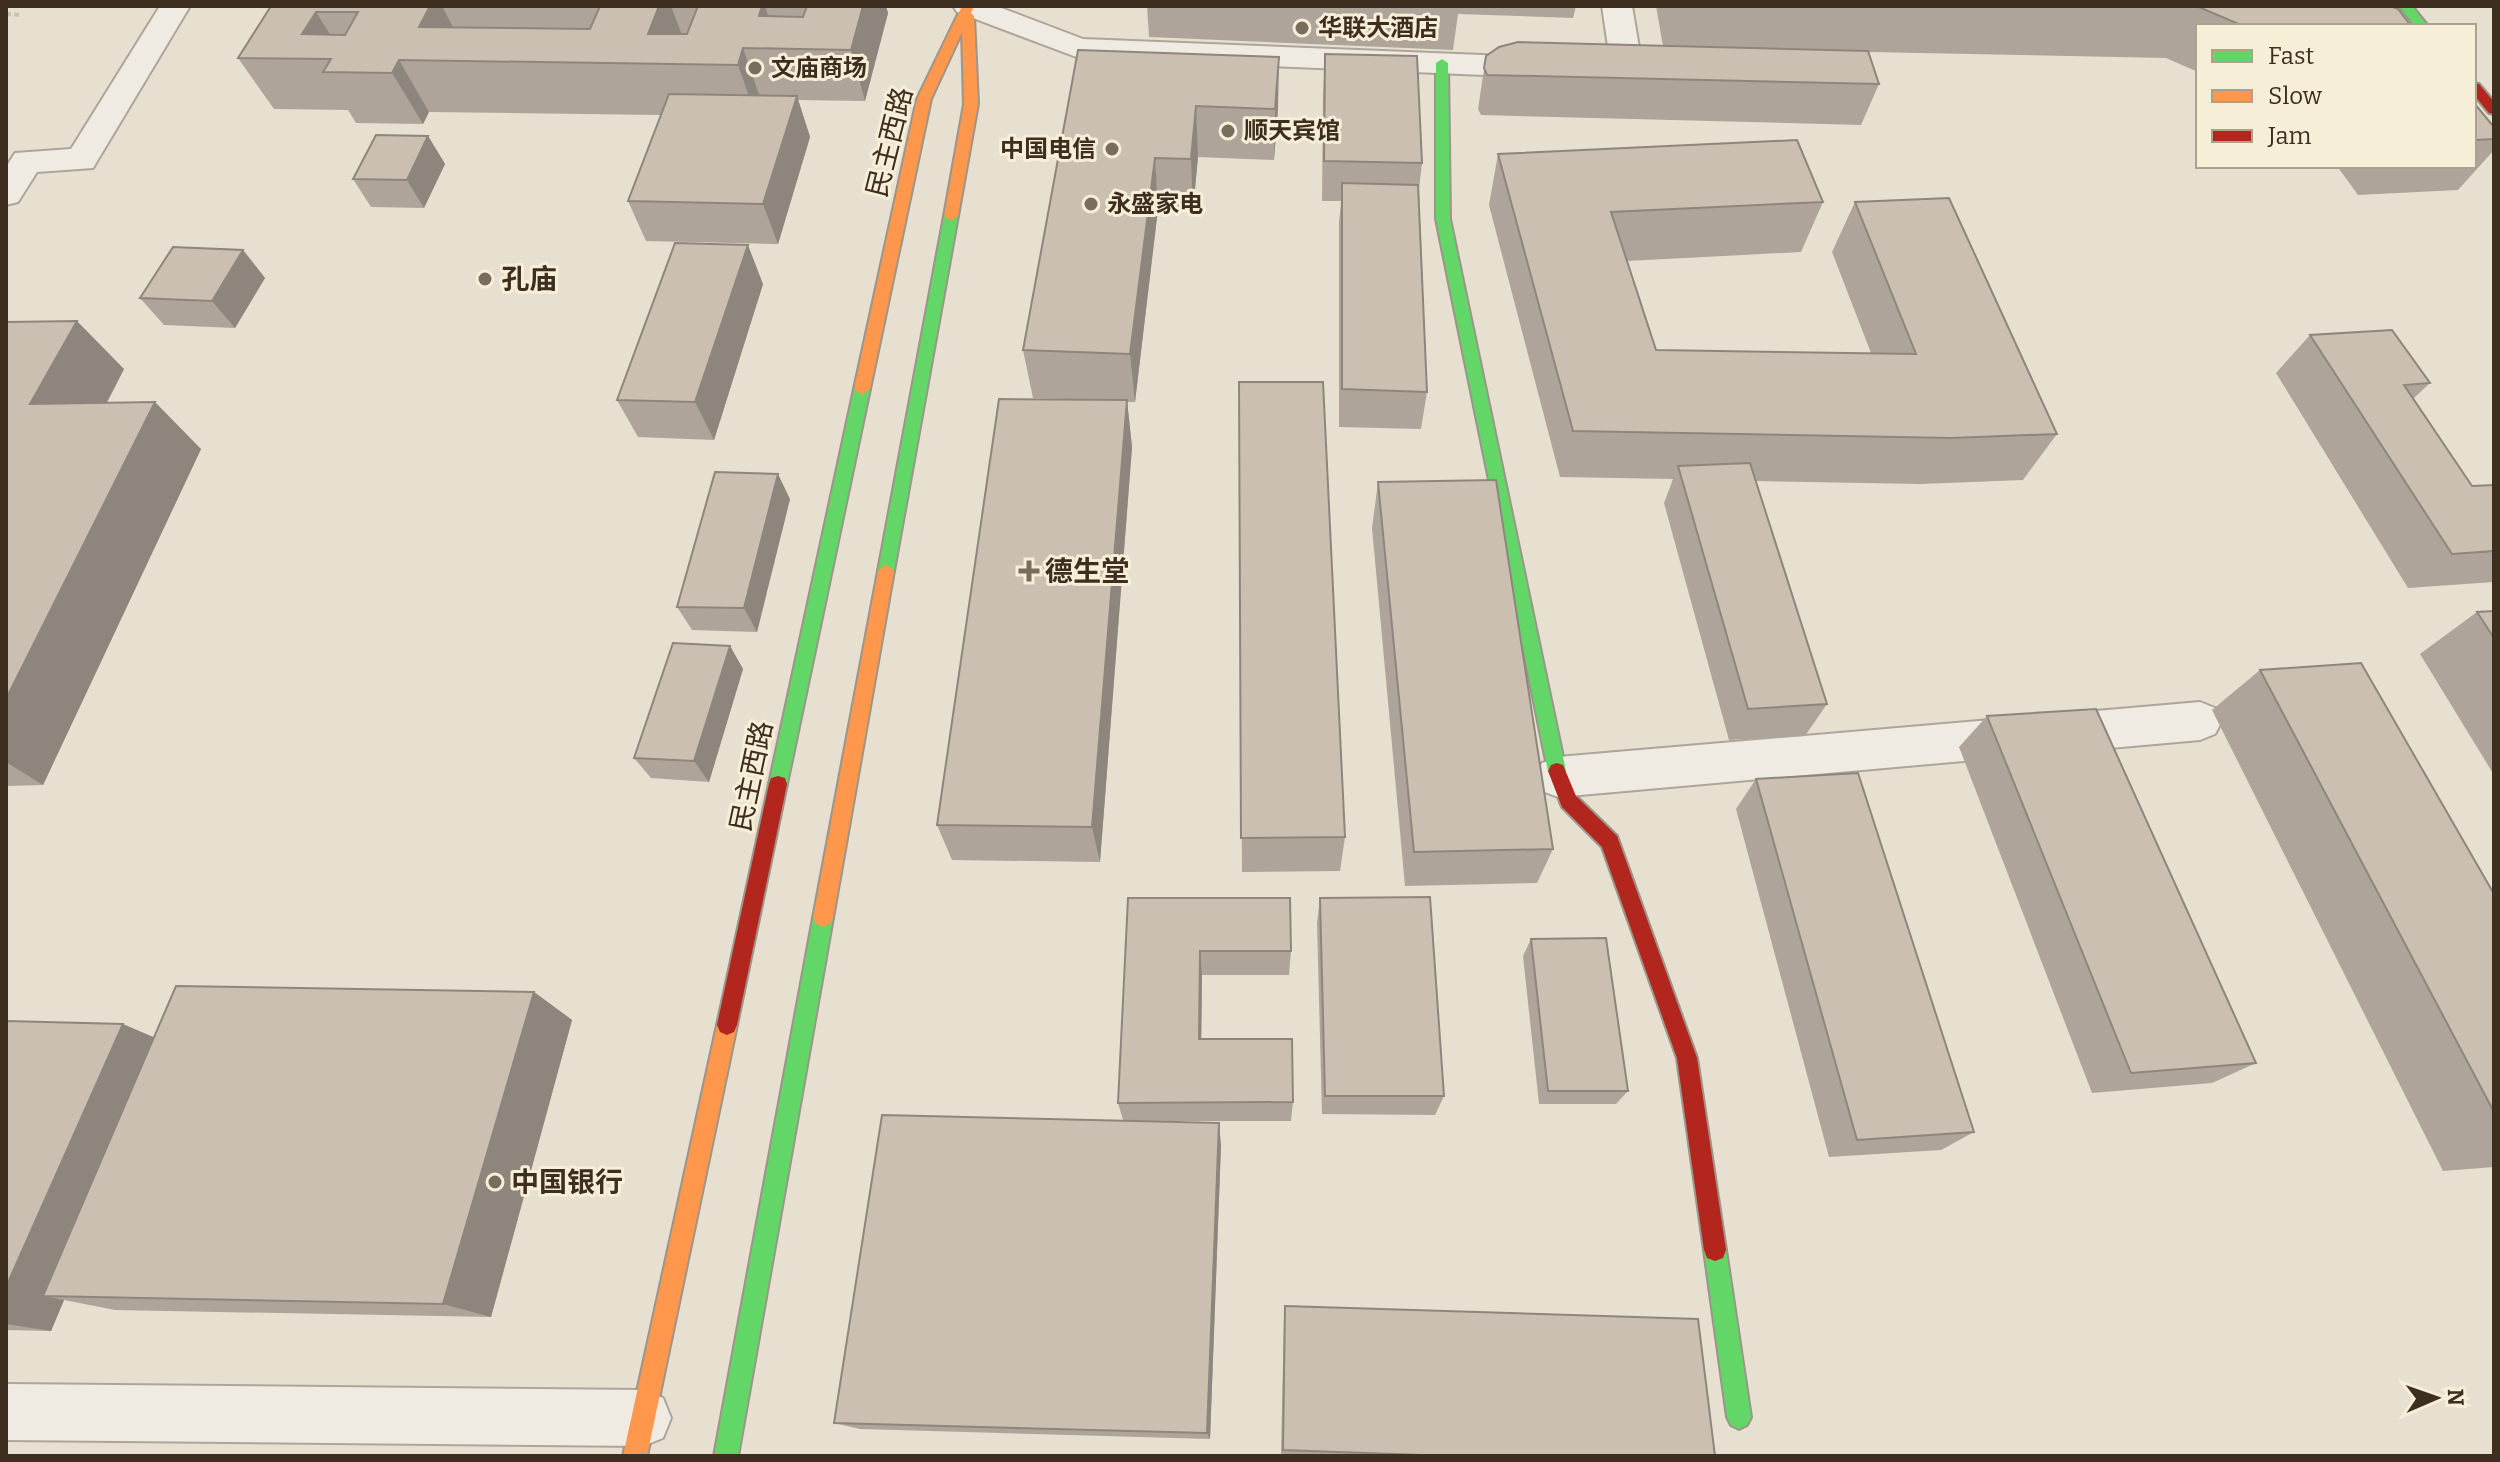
<svg xmlns="http://www.w3.org/2000/svg" width="2500" height="1462" viewBox="0 0 2500 1462" font-family="Bitter,'Noto Sans SC',serif">
<style>
.lines{fill:none;stroke-linecap:round;stroke-linejoin:round}
.street-casing{stroke:#ada599;stroke-width:4}
.fast-casing{stroke:#9c958a;stroke-width:4}
.slow-casing{stroke:#9c958a;stroke-width:4}
.jam-casing{stroke:#9c958a;stroke-width:4}
.path{stroke:#c8c2b9;stroke-width:4;stroke-dasharray:5 3;stroke-linecap:butt}
.street{fill:#efebe3;fill-rule:evenodd}
.fast{fill:#63d668;fill-rule:evenodd}
.slow{fill:#ff974d;fill-rule:evenodd}
.jam{fill:#b3261e;fill-rule:evenodd}
.wall{fill:#afa499}
.shaded-wall{fill:#8e867d}
.building{fill:#cbbfb2;stroke:#8e867d;stroke-width:2;fill-rule:evenodd}
.poi-dot{fill:#786c5e;stroke:#f7eed8;stroke-width:3}
.labels{text-anchor:middle;stroke-width:6;stroke-linejoin:round;paint-order:stroke}
.far-poi-label{font-size:24px;font-weight:bold;fill:#3d2e20;stroke:#f7eed8;text-anchor:start}
.street-label{font-size:28px;fill:#3d2e20;stroke:#f7eed8}
.poi-label{font-size:28px;font-weight:bold;fill:#3d2e20;stroke:#f7eed8;text-anchor:start}
</style>
<rect width="100%" height="100%" fill="#e7e0d1"/>
<g class="lines">
<defs>
<g id="street">
<path d="M 160,6 L 190,6 L 93,168 L 37,172 L 18,202 L 6,205 L 6,167 L 15,153 L 71,149 Z"/>
<path d="M 953,6 L 996,6 L 1083,39 L 1610,60 L 1602,6 L 1632,6 L 1643,71 L 1638,78 L 1627,81 L 1079,58 L 957,12 Z"/>
<path d="M 2200,702 L 2215,708 L 2222,721 L 2215,734 L 2200,740 L 1558,797 L 1542,791 L 1536,777 L 1542,763 L 1558,757 Z"/>
<path d="M 6,1384 L 643,1390 L 663,1398 L 671,1418 L 663,1438 L 643,1446 L 6,1440 Z"/>
</g>
<g id="fast">
<path d="M 2399,6 L 2412,6 L 2428,26 L 2415,26 Z"/>
<path d="M 1442,59 L 1448,63 L 1450,219 L 1566,771 L 1563,777 L 1557,779 L 1551,777 L 1548,771 L 1436,219 L 1436,63 Z"/>
<path d="M 951,211 L 958,216 L 894,571 L 886,578 L 878,571 L 944,216 Z"/>
<path d="M 862,383 L 870,389 L 787,784 L 785,790 L 778,792 L 771,790 L 769,784 L 854,389 Z"/>
<path d="M 823,909 L 830,912 L 833,918 L 738,1456 L 714,1456 L 813,918 L 816,912 Z"/>
<path d="M 1715,1239 L 1723,1242 L 1726,1250 L 1751,1417 L 1747,1425 L 1739,1429 L 1731,1425 L 1727,1417 L 1704,1250 L 1707,1242 Z"/>
</g>
<g id="slow">
<path d="M 962,6 L 974,6 L 971,13 L 974,16 L 978,104 L 958,216 L 951,221 L 944,216 L 964,104 L 962,32 L 931,99 L 870,389 L 862,395 L 854,389 L 917,99 Z"/>
<path d="M 886,564 L 894,571 L 833,918 L 830,924 L 823,927 L 816,924 L 813,918 L 878,571 Z"/>
<path d="M 727,1015 L 734,1018 L 737,1025 L 647,1456 L 623,1456 L 717,1025 L 720,1018 Z"/>
</g>
<g id="jam">
<path d="M 2474,83 L 2479,84 L 2494,102 L 2494,114 L 2489,113 L 2474,95 Z"/>
<path d="M 1557,763 L 1563,765 L 1576,796 L 1617,836 L 1697,1058 L 1726,1250 L 1723,1258 L 1715,1261 L 1707,1258 L 1704,1250 L 1677,1058 L 1602,847 L 1562,807 L 1548,771 L 1551,765 Z"/>
<path d="M 778,776 L 785,778 L 787,784 L 737,1025 L 734,1032 L 727,1035 L 720,1032 L 717,1025 L 769,784 L 771,778 Z"/>
</g>
</defs>
<use href="#street" class="street-casing"/>
<use href="#fast" class="fast-casing"/>
<use href="#slow" class="slow-casing"/>
<use href="#jam" class="jam-casing"/>
<path class="path" d="M 6,14 L 22,15"/>
<use href="#street" class="street"/>
<use href="#fast" class="fast"/>
<use href="#slow" class="slow"/>
<use href="#jam" class="jam"/>
</g>
<g class="wall">
<path d="M 271,6 L 886,6 L 888,13 L 865,101 L 798,100 L 810,137 L 778,244 L 646,241 L 628,201 L 661,115 L 429,112 L 423,124 L 356,123 L 348,110 L 274,109 L 238,58 Z"/>
<path d="M 1147,6 L 1576,6 L 1573,18 L 1458,14 L 1453,50 L 1149,37 Z"/>
<path d="M 1656,6 L 2390,6 L 2411,26 L 2198,26 L 2198,72 L 2166,58 L 1869,52 L 1879,84 L 1861,125 L 1481,115 L 1478,109 L 1486,56 L 1663,46 Z"/>
<path d="M 1078,50 L 1278,108 L 1274,160 L 1198,157 L 1193,210 L 1158,209 L 1135,402 L 1127,402 L 1132,447 L 1100,862 L 952,860 L 937,825 L 1062,399 L 1033,398 L 1023,350 Z"/>
<path d="M 1325,54 L 1422,163 L 1419,189 L 1427,392 L 1421,429 L 1339,427 L 1339,223 L 1341,201 L 1322,201 L 1323,95 Z"/>
<path d="M 2474,103 L 2494,127 L 2494,150 L 2458,190 L 2358,195 L 2337,166 L 2474,166 Z"/>
<path d="M 428,136 L 445,164 L 424,208 L 371,207 L 353,179 Z"/>
<path d="M 1498,154 L 1823,202 L 1801,252 L 1627,261 L 1656,350 L 1871,353 L 1832,252 L 1855,202 L 2057,434 L 2023,480 L 1921,484 L 1756,481 L 1827,704 L 1805,736 L 1729,740 L 1664,503 L 1673,479 L 1560,477 L 1489,205 Z"/>
<path d="M 243,250 L 265,278 L 235,328 L 164,325 L 140,298 Z"/>
<path d="M 763,284 L 714,440 L 638,437 L 617,400 Z"/>
<path d="M 6,322 L 124,369 L 107,403 L 201,449 L 43,785 L 6,786 Z"/>
<path d="M 2310,335 L 2430,383 L 2413,399 L 2472,486 L 2494,485 L 2494,582 L 2408,588 L 2276,373 Z"/>
<path d="M 1239,382 L 1345,837 L 1340,871 L 1242,872 Z"/>
<path d="M 1378,482 L 1553,849 L 1537,883 L 1405,886 L 1372,528 Z"/>
<path d="M 790,499 L 757,632 L 692,630 L 677,607 Z"/>
<path d="M 2494,611 L 2494,775 L 2420,654 L 2477,612 Z"/>
<path d="M 730,646 L 743,669 L 709,782 L 651,778 L 634,758 Z"/>
<path d="M 2260,670 L 2494,894 L 2494,1167 L 2443,1171 L 2212,710 Z"/>
<path d="M 1987,716 L 2256,1063 L 2212,1083 L 2092,1093 L 1959,747 Z"/>
<path d="M 1756,779 L 1974,1132 L 1941,1150 L 1829,1157 L 1736,809 Z"/>
<path d="M 1128,898 L 1291,951 L 1289,975 L 1202,975 L 1201,1039 L 1293,1102 L 1291,1121 L 1157,1121 L 1221,1145 L 1210,1439 L 860,1429 L 834,1423 L 1123,1120 L 1118,1103 Z"/>
<path d="M 1320,898 L 1444,1096 L 1435,1115 L 1322,1114 L 1317,923 Z"/>
<path d="M 1531,939 L 1628,1091 L 1616,1104 L 1539,1104 L 1523,956 Z"/>
<path d="M 534,992 L 572,1020 L 491,1317 L 115,1310 L 64,1300 L 51,1331 L 6,1330 L 6,1021 L 154,1037 Z"/>
<path d="M 1285,1306 L 1715,1456 L 1348,1456 L 1281,1454 L 1284,1316 Z"/>
</g>
<g class="shaded-wall">
<path d="M 430,6 L 442,6 L 463,46 L 419,27 Z"/>
<path d="M 659,6 L 671,6 L 685,43 L 648,34 Z"/>
<path d="M 762,6 L 765,6 L 779,49 L 759,16 Z"/>
<path d="M 863,6 L 886,6 L 888,13 L 865,101 L 851,50 Z"/>
<path d="M 316,12 L 348,63 L 331,59 L 302,34 Z"/>
<path d="M 743,48 L 761,100 L 756,117 L 738,65 Z"/>
<path d="M 1279,57 L 1278,108 L 1274,160 L 1275,109 Z"/>
<path d="M 399,60 L 429,112 L 423,124 L 392,73 Z"/>
<path d="M 797,96 L 810,137 L 778,244 L 763,204 Z"/>
<path d="M 1196,106 L 1198,157 L 1193,210 L 1191,159 Z"/>
<path d="M 428,136 L 445,164 L 424,208 L 407,180 Z"/>
<path d="M 1155,158 L 1158,209 L 1135,402 L 1130,354 Z"/>
<path d="M 748,245 L 763,284 L 714,440 L 695,402 Z"/>
<path d="M 243,250 L 265,278 L 235,328 L 212,301 Z"/>
<path d="M 77,321 L 124,369 L 81,451 L 30,404 Z"/>
<path d="M 1127,400 L 1132,447 L 1100,862 L 1092,827 Z"/>
<path d="M 155,402 L 201,449 L 43,785 L 6,762 L 6,699 Z"/>
<path d="M 778,474 L 790,499 L 757,632 L 744,608 Z"/>
<path d="M 730,646 L 743,669 L 709,782 L 694,761 Z"/>
<path d="M 1200,951 L 1202,975 L 1201,1060 L 1199,1039 Z"/>
<path d="M 534,992 L 572,1020 L 491,1317 L 443,1304 Z"/>
<path d="M 123,1024 L 172,1045 L 43,1296 L 64,1300 L 51,1331 L 6,1324 L 6,1287 Z"/>
<path d="M 1219,1123 L 1221,1145 L 1210,1439 L 1207,1433 Z"/>
</g>
<g class="building">
<path d="M 271,6 L 430,6 L 419,27 L 590,29 L 600,6 L 574,6 L 659,6 L 648,34 L 687,34 L 698,6 L 762,6 L 759,16 L 803,17 L 807,6 L 863,6 L 851,50 L 743,48 L 738,65 L 399,60 L 392,73 L 323,72 L 331,59 L 238,58 ZM 316,12 L 358,12 L 345,35 L 302,34 Z"/>
<path d="M 2174,6 L 2390,6 L 2398,9 L 2411,26 L 2243,26 L 2199,7 Z"/>
<path d="M 1518,42 L 1868,51 L 1879,84 L 1487,75 L 1484,68 L 1486,56 L 1499,47 Z"/>
<path d="M 1078,50 L 1279,57 L 1275,109 L 1196,106 L 1191,159 L 1155,158 L 1130,354 L 1023,350 Z"/>
<path d="M 1325,54 L 1417,56 L 1422,163 L 1324,161 Z"/>
<path d="M 669,94 L 797,96 L 763,204 L 628,201 Z"/>
<path d="M 2474,103 L 2494,127 L 2494,139 L 2474,140 Z"/>
<path d="M 376,135 L 428,136 L 407,180 L 353,179 Z"/>
<path d="M 1797,140 L 1823,202 L 1611,212 L 1656,350 L 1916,354 L 1855,202 L 1949,198 L 2057,434 L 1951,438 L 1573,431 L 1498,154 Z"/>
<path d="M 1342,183 L 1418,185 L 1427,392 L 1342,389 Z"/>
<path d="M 675,243 L 748,245 L 695,402 L 617,400 Z"/>
<path d="M 173,247 L 243,250 L 212,301 L 140,298 Z"/>
<path d="M 77,321 L 30,404 L 155,402 L 6,699 L 6,322 Z"/>
<path d="M 2392,330 L 2430,383 L 2404,385 L 2472,486 L 2494,485 L 2494,551 L 2452,554 L 2310,335 Z"/>
<path d="M 1239,382 L 1323,382 L 1345,837 L 1241,838 Z"/>
<path d="M 999,399 L 1127,400 L 1092,827 L 937,825 Z"/>
<path d="M 1750,463 L 1827,704 L 1748,709 L 1678,466 Z"/>
<path d="M 715,472 L 778,474 L 744,608 L 677,607 Z"/>
<path d="M 1496,480 L 1553,849 L 1414,852 L 1378,482 Z"/>
<path d="M 2494,611 L 2494,638 L 2477,612 Z"/>
<path d="M 673,643 L 730,646 L 694,761 L 634,758 Z"/>
<path d="M 2361,663 L 2494,894 L 2494,1112 L 2260,670 Z"/>
<path d="M 2096,709 L 2256,1063 L 2131,1073 L 1987,716 Z"/>
<path d="M 1858,773 L 1974,1132 L 1857,1140 L 1756,779 Z"/>
<path d="M 1430,897 L 1444,1096 L 1325,1096 L 1320,898 Z"/>
<path d="M 1128,898 L 1290,898 L 1291,951 L 1200,951 L 1199,1039 L 1292,1039 L 1293,1102 L 1118,1103 Z"/>
<path d="M 1606,938 L 1628,1091 L 1548,1091 L 1531,939 Z"/>
<path d="M 176,986 L 534,992 L 443,1304 L 43,1296 Z"/>
<path d="M 6,1021 L 123,1024 L 6,1287 Z"/>
<path d="M 882,1115 L 1219,1123 L 1207,1433 L 834,1423 Z"/>
<path d="M 1285,1306 L 1698,1319 L 1715,1456 L 1450,1456 L 1283,1450 Z"/>
</g>
<g class="poi-dot">
<circle cx="1302" cy="28" r="8"/>
<circle cx="755" cy="68" r="8"/>
<circle cx="1228" cy="131" r="8"/>
<circle cx="1112" cy="149" r="8"/>
<circle cx="1091" cy="204" r="8"/>
<circle cx="485" cy="279" r="8"/>
<path d="M1025 559h8v8h8v8h-8v8h-8v-8h-8v-8h8z"/>
<circle cx="495" cy="1182" r="8"/>
</g>
<g class="labels">
<g class="far-poi-label">
<text x="1318" y="36">华联大酒店</text>
<text x="771" y="76">文庙商场</text>
<text x="1244" y="139">顺天宾馆</text>
<text x="1096" y="157" text-anchor="end">中国电信</text>
<text x="1107" y="212">永盛家电</text>
</g>
<g class="street-label">
<text transform="translate(889 142) rotate(-76)" y="10">民主西路</text>
<text transform="translate(751 776) rotate(-78)" y="10">民主西路</text>
</g>
<g class="poi-label">
<text x="501" y="289">孔庙</text>
<text x="1045" y="581">德生堂</text>
<text x="511" y="1192">中国银行</text>
</g>
</g>
<rect width="2500" height="1462" fill="none" stroke="#3d2e20" stroke-width="16"/>
<rect x="2196" y="24" width="280" height="144" fill="#f7eed8" stroke="#ada18e" stroke-width="2"/>
<rect x="2212" y="50" width="40" height="12" fill="#63d668" stroke="#ada18e" stroke-width="2"/>
<text x="2268" y="64" font-size="24" fill="#3d2e20">Fast</text>
<rect x="2212" y="90" width="40" height="12" fill="#ff974d" stroke="#ada18e" stroke-width="2"/>
<text x="2268" y="104" font-size="24" fill="#3d2e20">Slow</text>
<rect x="2212" y="130" width="40" height="12" fill="#b3261e" stroke="#ada18e" stroke-width="2"/>
<text x="2268" y="144" font-size="24" fill="#3d2e20">Jam</text>
<g transform="translate(2436 1398) rotate(88)" stroke="#f7eed8" stroke-width="6" paint-order="stroke">
<path d="M0-6L14 30L0 20L-14 30Z" fill="#3d2e20"/>
<text y="-12" font-size="22" font-weight="bold" text-anchor="middle" fill="#3d2e20">N</text>
</g>
</svg>
